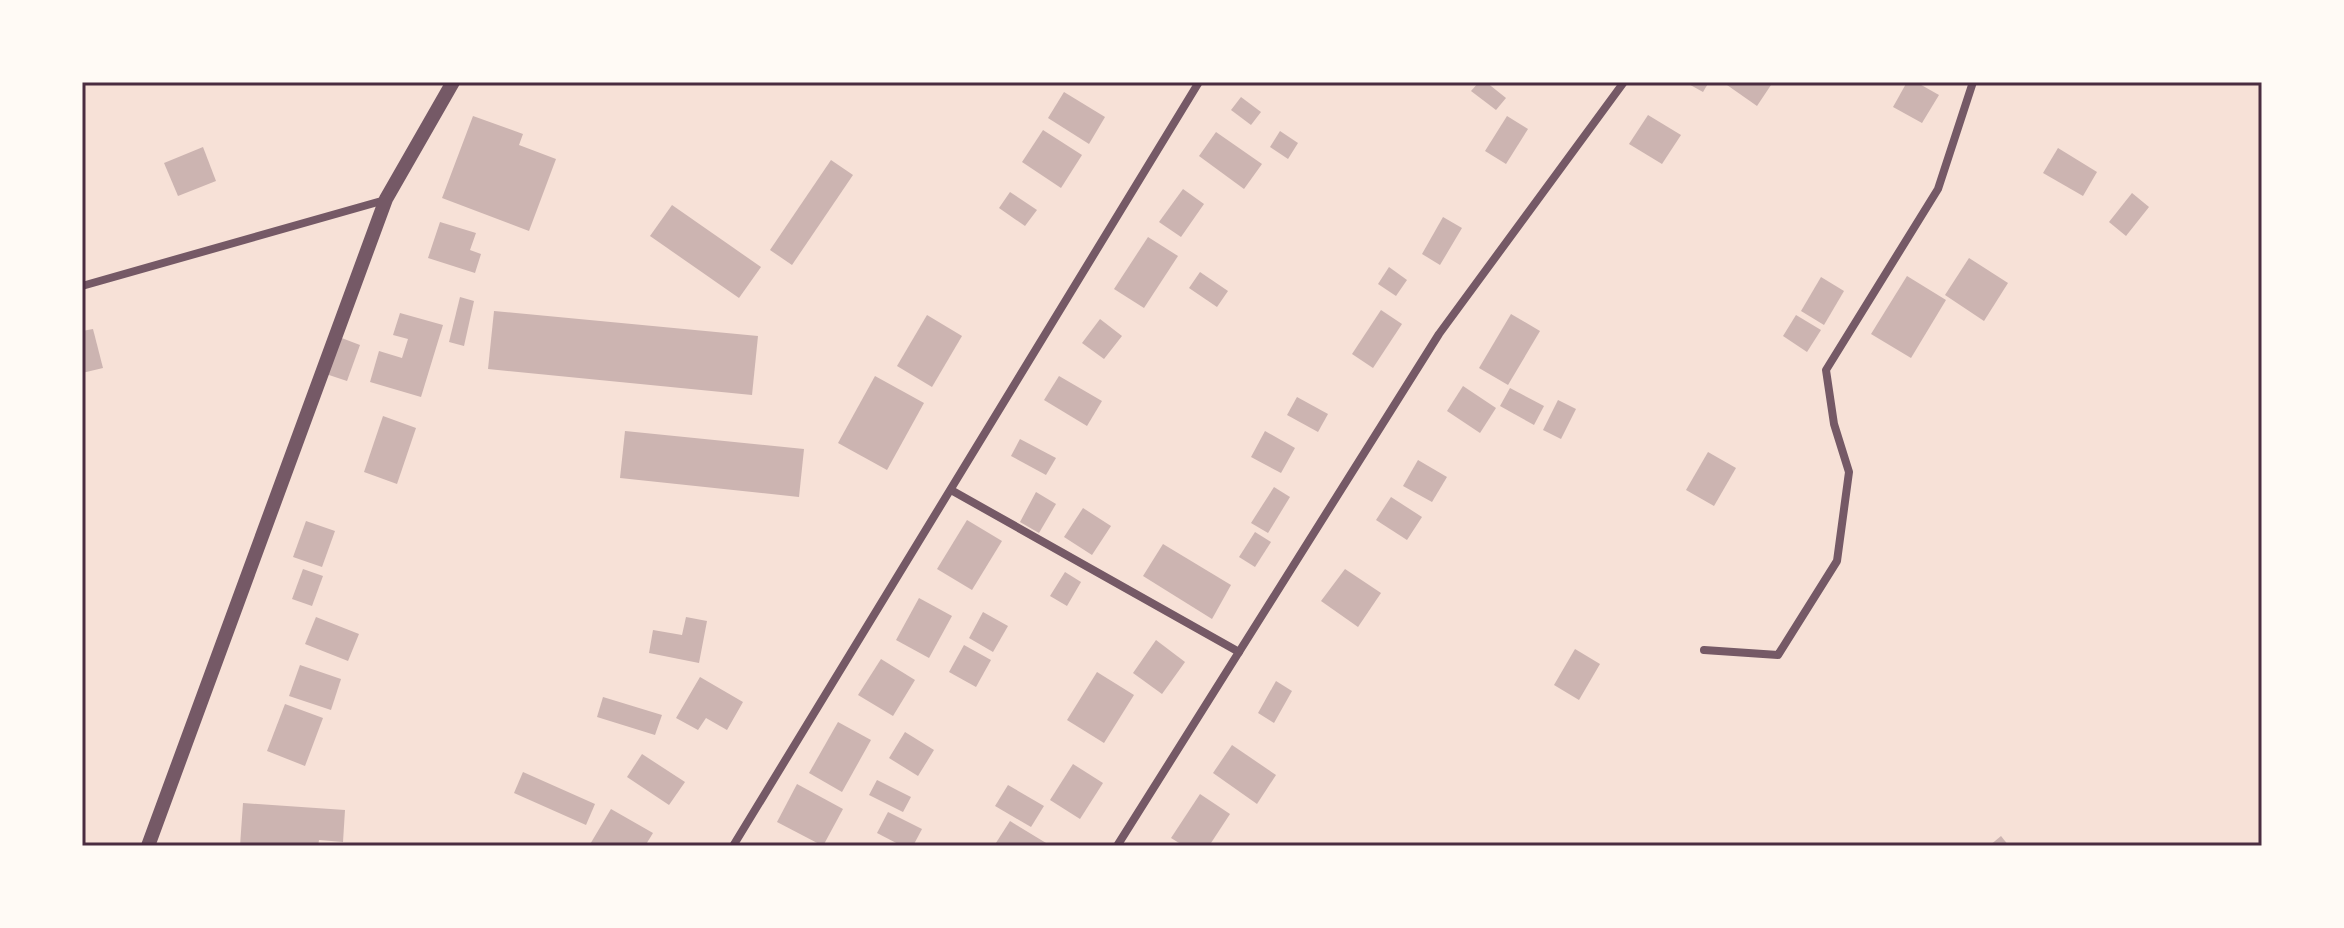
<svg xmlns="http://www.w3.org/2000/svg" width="2344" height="928" viewBox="0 0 2344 928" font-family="'Golos Text',sans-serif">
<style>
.building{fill:#ccb4b1}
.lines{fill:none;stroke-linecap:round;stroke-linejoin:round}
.minor{stroke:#755966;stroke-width:8}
.tertiary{stroke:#755966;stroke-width:14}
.neatline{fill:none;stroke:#4a2c40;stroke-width:3}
</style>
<rect width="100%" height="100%" fill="#f7e1d7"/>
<g class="building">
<path d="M 1479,82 L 1486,82 L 1506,98 L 1496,110 L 1471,91 Z"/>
<path d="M 1685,82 L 1709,82 L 1703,92 Z"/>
<path d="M 1729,82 L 1773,82 L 1757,106 L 1727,85 Z"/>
<path d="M 1907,82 L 1916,82 L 1939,95 L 1922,123 L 1893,107 Z"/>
<path d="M 1064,92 L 1105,117 L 1089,144 L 1048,118 Z"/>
<path d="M 1241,97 L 1261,112 L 1251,125 L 1231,110 Z"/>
<path d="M 1648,115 L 1681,135 L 1662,164 L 1629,144 Z"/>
<path d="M 473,116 L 523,134 L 519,145 L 556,159 L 529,231 L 442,198 Z"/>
<path d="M 1507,116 L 1528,129 L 1506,164 L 1485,151 Z"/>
<path d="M 1043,130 L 1082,155 L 1061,188 L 1022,162 Z"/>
<path d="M 1280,131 L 1298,143 L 1288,159 L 1270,147 Z"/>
<path d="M 1216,132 L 1262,164 L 1244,189 L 1199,156 Z"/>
<path d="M 203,147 L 216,181 L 178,196 L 164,163 Z"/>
<path d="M 2058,148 L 2097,172 L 2083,196 L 2043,173 Z"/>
<path d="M 831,160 L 853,175 L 792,265 L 770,250 Z"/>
<path d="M 1183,189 L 1204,204 L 1181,237 L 1159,222 Z"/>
<path d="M 1010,192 L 1037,210 L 1025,226 L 999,208 Z"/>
<path d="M 2132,193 L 2149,207 L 2126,236 L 2109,222 Z"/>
<path d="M 672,205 L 761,267 L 739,298 L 650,236 Z"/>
<path d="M 1443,217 L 1462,228 L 1440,265 L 1422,254 Z"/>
<path d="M 440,222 L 476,233 L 470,250 L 481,254 L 475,273 L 428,258 Z"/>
<path d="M 1148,237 L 1178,256 L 1144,308 L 1114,289 Z"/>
<path d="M 1969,258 L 2008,283 L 1984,321 L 1945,295 Z"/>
<path d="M 1389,267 L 1407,280 L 1396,296 L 1378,284 Z"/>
<path d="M 1200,272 L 1228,291 L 1217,307 L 1189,288 Z"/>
<path d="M 1907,276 L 1946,300 L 1911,358 L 1871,334 Z"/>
<path d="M 1821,277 L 1844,291 L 1824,325 L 1801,311 Z"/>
<path d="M 460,297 L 474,301 L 464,346 L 449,342 Z"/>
<path d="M 1381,310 L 1402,324 L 1373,368 L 1352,354 Z"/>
<path d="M 494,311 L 758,336 L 752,395 L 488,369 Z"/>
<path d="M 400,313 L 443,325 L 421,397 L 370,382 L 379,351 L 402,358 L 408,339 L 393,335 Z"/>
<path d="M 1511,314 L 1540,331 L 1508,385 L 1479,368 Z"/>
<path d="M 927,315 L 962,336 L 932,387 L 897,366 Z"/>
<path d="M 1796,315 L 1821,330 L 1807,352 L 1783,336 Z"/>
<path d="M 1100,319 L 1122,336 L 1104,359 L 1082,343 Z"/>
<path d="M 93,329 L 103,368 L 82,373 L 82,331 Z"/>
<path d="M 339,337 L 360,345 L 347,381 L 326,374 Z"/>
<path d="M 875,376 L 924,403 L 887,470 L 838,443 Z"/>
<path d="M 1059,376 L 1102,401 L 1087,426 L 1044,400 Z"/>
<path d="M 1463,386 L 1496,408 L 1480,433 L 1447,411 Z"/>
<path d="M 1510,388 L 1544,406 L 1534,425 L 1500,406 Z"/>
<path d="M 1297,397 L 1328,414 L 1318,432 L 1287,415 Z"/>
<path d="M 1558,400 L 1576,409 L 1561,439 L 1543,430 Z"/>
<path d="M 383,416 L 416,428 L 397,484 L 364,472 Z"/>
<path d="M 625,431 L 804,449 L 799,497 L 620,478 Z"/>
<path d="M 1265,431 L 1295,448 L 1281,473 L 1251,457 Z"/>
<path d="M 1020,439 L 1056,458 L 1046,475 L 1011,456 Z"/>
<path d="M 1708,452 L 1736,468 L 1714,506 L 1686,490 Z"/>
<path d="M 1418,460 L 1447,477 L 1432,502 L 1403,486 Z"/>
<path d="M 1274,487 L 1290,497 L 1268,533 L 1251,523 Z"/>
<path d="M 1036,492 L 1056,504 L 1039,533 L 1020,522 Z"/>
<path d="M 1391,497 L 1422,517 L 1407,540 L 1376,520 Z"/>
<path d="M 1083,508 L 1111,526 L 1092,555 L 1064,537 Z"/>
<path d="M 967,520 L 1002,541 L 972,590 L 937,569 Z"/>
<path d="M 306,521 L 335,531 L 322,567 L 293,557 Z"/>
<path d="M 1255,532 L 1271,542 L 1255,567 L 1239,557 Z"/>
<path d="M 1163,544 L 1231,585 L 1212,619 L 1143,576 Z"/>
<path d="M 303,569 L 323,576 L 312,606 L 292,599 Z"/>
<path d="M 1345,569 L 1381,593 L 1358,627 L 1321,601 Z"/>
<path d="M 1065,572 L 1081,582 L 1067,606 L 1050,596 Z"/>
<path d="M 919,598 L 952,616 L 929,658 L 896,640 Z"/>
<path d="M 983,612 L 1008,626 L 993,652 L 969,638 Z"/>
<path d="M 316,617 L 359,634 L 348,661 L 305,644 Z"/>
<path d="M 686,617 L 707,621 L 699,663 L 649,653 L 653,630 L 682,635 Z"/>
<path d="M 1156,640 L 1185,662 L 1162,694 L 1133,673 Z"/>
<path d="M 964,645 L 991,660 L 976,687 L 949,672 Z"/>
<path d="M 1575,649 L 1600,664 L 1579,700 L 1554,685 Z"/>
<path d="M 881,659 L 915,680 L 893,716 L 858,695 Z"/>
<path d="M 300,665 L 341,679 L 331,710 L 289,696 Z"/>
<path d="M 1097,672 L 1134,695 L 1104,743 L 1067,720 Z"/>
<path d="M 700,677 L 743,702 L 727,730 L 706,718 L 698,730 L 676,718 Z"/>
<path d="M 1276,681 L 1292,691 L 1274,723 L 1258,713 Z"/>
<path d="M 603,697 L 662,715 L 655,735 L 597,717 Z"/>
<path d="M 285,704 L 323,718 L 305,766 L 267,751 Z"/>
<path d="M 838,722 L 871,740 L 842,792 L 809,773 Z"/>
<path d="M 905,732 L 934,750 L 918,776 L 889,758 Z"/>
<path d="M 1232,745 L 1276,775 L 1257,804 L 1213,773 Z"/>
<path d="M 642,754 L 685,782 L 669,805 L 627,777 Z"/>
<path d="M 1073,764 L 1103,783 L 1080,819 L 1050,800 Z"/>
<path d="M 523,772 L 595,804 L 586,825 L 514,793 Z"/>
<path d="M 877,780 L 911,797 L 903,812 L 869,795 Z"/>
<path d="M 797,784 L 843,809 L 823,846 L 777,822 Z"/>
<path d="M 1008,785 L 1044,806 L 1031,827 L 995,806 Z"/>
<path d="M 1200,794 L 1230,814 L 1209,846 L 1184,846 L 1171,838 Z"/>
<path d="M 243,803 L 345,810 L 343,842 L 319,840 L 318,846 L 240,846 Z"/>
<path d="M 611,809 L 653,833 L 645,846 L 589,846 Z"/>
<path d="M 888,812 L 922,829 L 913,846 L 902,846 L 877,833 Z"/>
<path d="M 1010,821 L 1051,846 L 994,846 Z"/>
<path d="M 2001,836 L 2009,846 L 1989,846 Z"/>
</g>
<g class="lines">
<g class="minor">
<path d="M 82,286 L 385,200"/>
<path d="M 951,490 L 1239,652"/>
<path d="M 1704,650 L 1778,655 L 1837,561 L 1849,472 L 1834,424 L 1826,370 L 1938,189 L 1973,82"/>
<path d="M 733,846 L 1199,82"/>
<path d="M 1117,846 L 1439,334 L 1624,82"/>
</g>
<path class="tertiary" d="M 148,846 L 386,199 L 453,82"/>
</g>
<rect width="2344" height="928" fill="none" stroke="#fffaf5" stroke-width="168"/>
<rect x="84" y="84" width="2176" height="760" class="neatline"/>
</svg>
